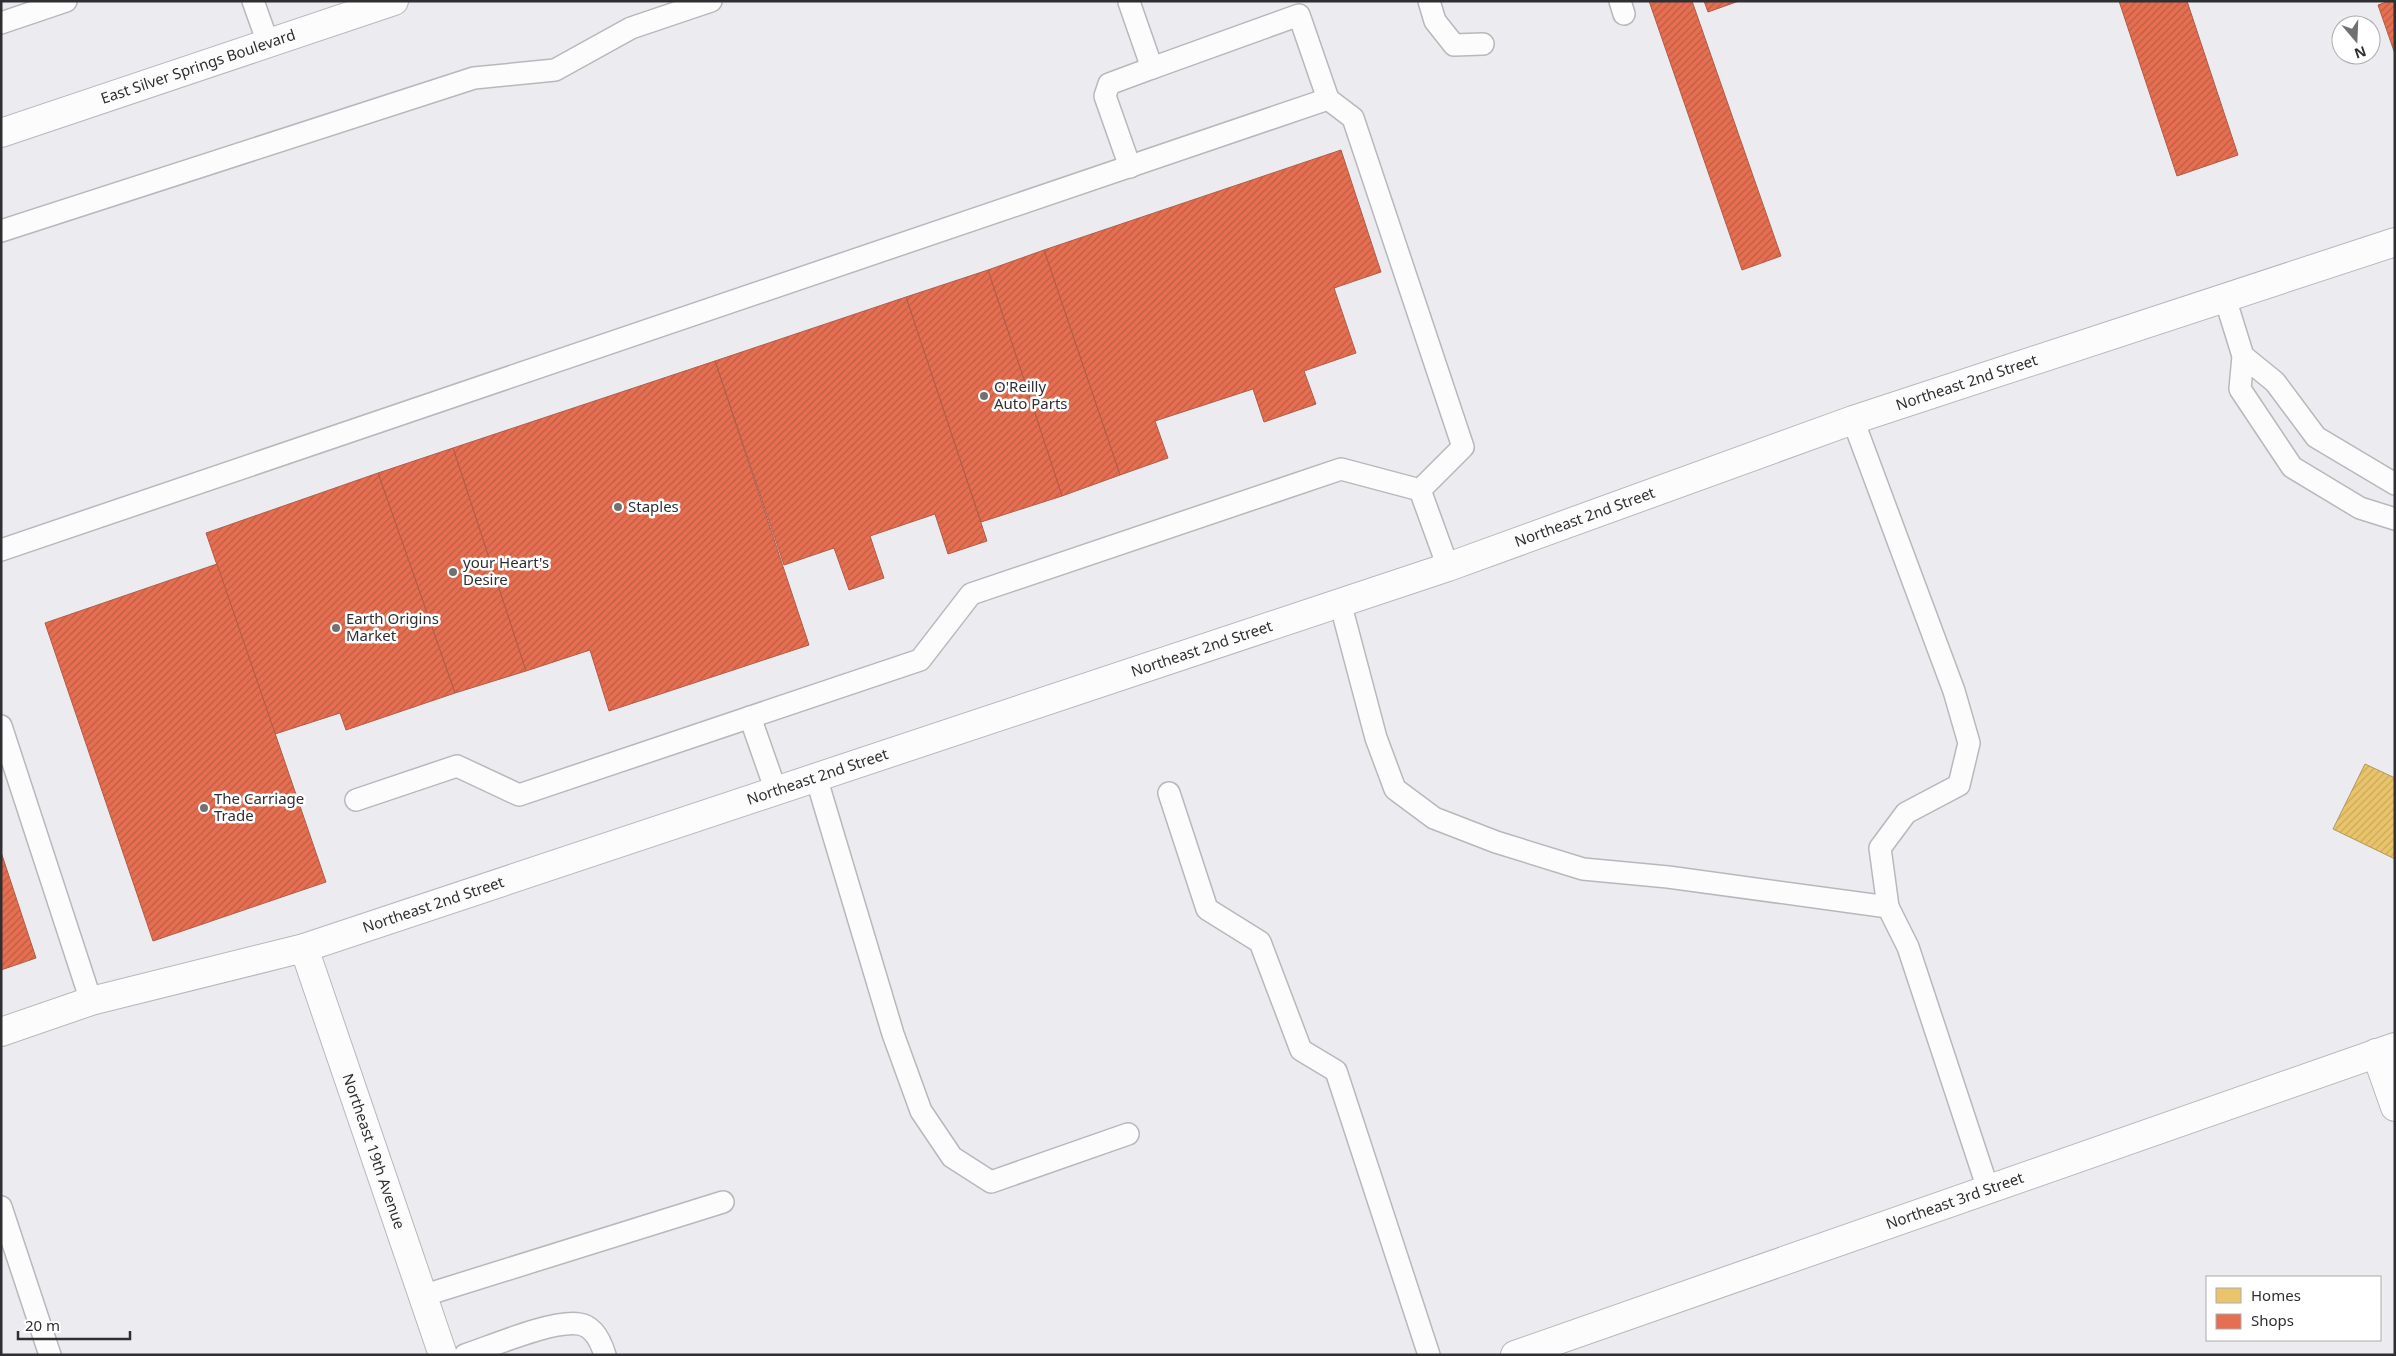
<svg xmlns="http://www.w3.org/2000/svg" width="2396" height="1356" viewBox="0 0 2396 1356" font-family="'Noto Sans',sans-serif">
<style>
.homes{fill:url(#homes-hatch);stroke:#b19759}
.shops{fill:url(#shops-hatch);stroke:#b05c48}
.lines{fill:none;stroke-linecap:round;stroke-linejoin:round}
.lane-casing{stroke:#b8b8bc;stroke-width:24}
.street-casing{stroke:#b8b8bc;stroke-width:30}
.secondary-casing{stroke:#b8b8bc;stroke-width:30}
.primary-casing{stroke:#b8b8bc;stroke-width:30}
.lane{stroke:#fcfcfd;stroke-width:21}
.street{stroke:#fcfcfd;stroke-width:28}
.secondary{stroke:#fcfcfd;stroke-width:28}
.primary{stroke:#fcfcfd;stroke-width:28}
.poi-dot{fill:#717174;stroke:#fff;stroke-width:2}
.labels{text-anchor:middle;stroke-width:5;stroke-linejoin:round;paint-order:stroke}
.street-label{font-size:15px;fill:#2f2f32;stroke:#fff}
.poi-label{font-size:15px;fill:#2f2f32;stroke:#fff;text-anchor:start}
</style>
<defs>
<pattern id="homes-hatch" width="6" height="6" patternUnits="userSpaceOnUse" patternTransform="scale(1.25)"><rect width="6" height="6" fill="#e9c46a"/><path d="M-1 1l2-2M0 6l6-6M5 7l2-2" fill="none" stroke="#c8a95c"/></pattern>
<pattern id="shops-hatch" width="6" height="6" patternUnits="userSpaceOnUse" patternTransform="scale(1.25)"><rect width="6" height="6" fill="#e76f51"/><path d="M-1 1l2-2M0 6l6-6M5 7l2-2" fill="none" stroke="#bc5c44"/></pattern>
</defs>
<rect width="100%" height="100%" fill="#ebebf0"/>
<path class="homes" d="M 2365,764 L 2395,778 L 2395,859 L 2333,829 Z"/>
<g class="shops">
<path d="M 1649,1 L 1692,1 L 1781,256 L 1742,270 Z"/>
<path d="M 1704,1 L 1739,1 L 1708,12 Z"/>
<path d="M 2119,1 L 2187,1 L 2238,155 L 2177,176 Z"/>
<path d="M 2389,1 L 2395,1 L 2395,54 L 2378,5 Z"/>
<path d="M 1341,150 L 1381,272 L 1334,288 L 1356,353 L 1304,371 L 1316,404 L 1264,422 L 1253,389 L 1155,421 L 1168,458 L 1120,475 L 1044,250 Z"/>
<path d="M 1044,250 L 1120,475 L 1062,496 L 988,270 Z"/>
<path d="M 988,270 L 1062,496 L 981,522 L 906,297 Z"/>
<path d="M 906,297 L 987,541 L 948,554 L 935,514 L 870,536 L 884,578 L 849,590 L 834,548 L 784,565 L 715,361 Z"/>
<path d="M 715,361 L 809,645 L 609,711 L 590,650 L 526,671 L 453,448 Z"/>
<path d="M 453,448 L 526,671 L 455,693 L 378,473 Z"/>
<path d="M 378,473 L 455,693 L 346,730 L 340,713 L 275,734 L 206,533 Z"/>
<path d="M 217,564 L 326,882 L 153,941 L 45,623 Z"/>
<path d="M 1,852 L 36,958 L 1,970 Z"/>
</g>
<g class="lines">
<defs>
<g id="lane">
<path d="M 253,1 L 268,43"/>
<path d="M 1429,1 L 1435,21 L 1454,45 L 1483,44"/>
<path d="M 1620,1 L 1624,14"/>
<path d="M 1,23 L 66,1"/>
<path d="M 1328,99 L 1353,118 L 1463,447 L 1420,490"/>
<path d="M 1130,167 L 1105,96 L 1109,84 L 1152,68"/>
<path d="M 1,231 L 474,78 L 555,70 L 631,28 L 711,1"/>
<path d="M 2225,298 L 2243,356 L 2240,389 L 2292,467 L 2360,508 L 2395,519"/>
<path d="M 2243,356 L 2275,382 L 2316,437 L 2395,484"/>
<path d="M 1853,420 L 1954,691 L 1969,743 L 1959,785 L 1906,813 L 1880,848 L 1888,907"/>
<path d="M 1,550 L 1328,99 L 1299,15 L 1152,68 L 1129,2"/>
<path d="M 1340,602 L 1376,738 L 1395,789 L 1434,818 L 1496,842 L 1583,869 L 1668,877 L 1888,907 L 1908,947 L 1988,1189"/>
<path d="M 750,717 L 776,791"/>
<path d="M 1,726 L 91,1001"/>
<path d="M 816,777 L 893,1034 L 921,1111 L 952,1157 L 991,1182 L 1128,1134"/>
<path d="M 1169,793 L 1207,909 L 1260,942 L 1301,1050 L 1336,1071 L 1429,1355"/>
<path d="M 356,800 L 457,766 L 519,795 L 920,660 L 971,594 L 1341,469 L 1420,490 L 1448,567"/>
<path d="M 1,1207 L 50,1355"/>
<path d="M 422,1296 L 723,1202"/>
<path d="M 465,1355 C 492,1346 552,1320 579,1324 C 594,1326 601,1342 605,1355"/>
</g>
<g id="street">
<path id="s1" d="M 304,948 L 443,1355"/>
<path id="s2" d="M 1,1032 L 91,1001 L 304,948 L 1448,567 L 1853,420 L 2395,242"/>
<path d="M 2376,1053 L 2395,1107"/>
</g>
<g id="secondary">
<path id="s3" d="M 1515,1355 L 2395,1047"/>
</g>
<g id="primary">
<path id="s4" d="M 1,133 L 394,1"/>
</g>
</defs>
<use href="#lane" class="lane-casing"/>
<use href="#street" class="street-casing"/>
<use href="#secondary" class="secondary-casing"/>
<use href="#primary" class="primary-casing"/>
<use href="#lane" class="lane"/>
<use href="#street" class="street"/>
<use href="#secondary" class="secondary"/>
<use href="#primary" class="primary"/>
</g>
<g class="poi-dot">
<circle cx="984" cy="396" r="5"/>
<circle cx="618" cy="507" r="5"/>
<circle cx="453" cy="572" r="5"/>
<circle cx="336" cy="628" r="5"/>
<circle cx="204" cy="808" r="5"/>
</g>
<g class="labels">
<g class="street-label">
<text dy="5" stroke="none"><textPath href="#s4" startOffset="208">East Silver Springs Boulevard</textPath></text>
<text dy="5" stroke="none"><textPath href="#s2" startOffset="2071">Northeast 2nd Street</textPath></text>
<text dy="5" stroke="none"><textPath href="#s2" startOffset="1666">Northeast 2nd Street</textPath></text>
<text dy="5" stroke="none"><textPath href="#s2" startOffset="1261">Northeast 2nd Street</textPath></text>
<text dy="5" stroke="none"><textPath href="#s2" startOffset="856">Northeast 2nd Street</textPath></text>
<text dy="5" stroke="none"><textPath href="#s2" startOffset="451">Northeast 2nd Street</textPath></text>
<text dy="5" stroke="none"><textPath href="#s1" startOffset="215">Northeast 19th Avenue</textPath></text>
<text dy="5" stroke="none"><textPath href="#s3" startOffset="466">Northeast 3rd Street</textPath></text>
</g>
<g class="poi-label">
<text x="994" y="392">O'Reilly<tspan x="994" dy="17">Auto Parts</tspan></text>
<text x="628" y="512">Staples</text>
<text x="463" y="568">your Heart's<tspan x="463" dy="17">Desire</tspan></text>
<text x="346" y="624">Earth Origins<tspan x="346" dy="17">Market</tspan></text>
<text x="214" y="804">The Carriage<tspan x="214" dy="17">Trade</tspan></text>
</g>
</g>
<rect width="2396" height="1356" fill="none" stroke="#2f2f32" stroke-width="5"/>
<rect x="2206" y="1276" width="175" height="65" fill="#ffffff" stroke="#acacad"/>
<rect x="2216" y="1288" width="25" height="15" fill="#e9c46a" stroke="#acacad"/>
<text x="2251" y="1301" font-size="15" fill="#2f2f32">Homes</text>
<rect x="2216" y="1314" width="25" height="15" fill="#e76f51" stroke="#acacad"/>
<text x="2251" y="1326" font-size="15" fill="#2f2f32">Shops</text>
<g transform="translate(2356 40) rotate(161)"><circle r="24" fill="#ffffff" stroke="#acacad"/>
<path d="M0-4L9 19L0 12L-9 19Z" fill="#717174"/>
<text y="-8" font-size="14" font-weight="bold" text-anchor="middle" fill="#2f2f32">N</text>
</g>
<path d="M18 1331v8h112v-8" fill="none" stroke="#2f2f32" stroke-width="2.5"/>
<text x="25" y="1331" font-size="15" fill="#2f2f32" stroke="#ffffff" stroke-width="4" paint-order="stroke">20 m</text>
</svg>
